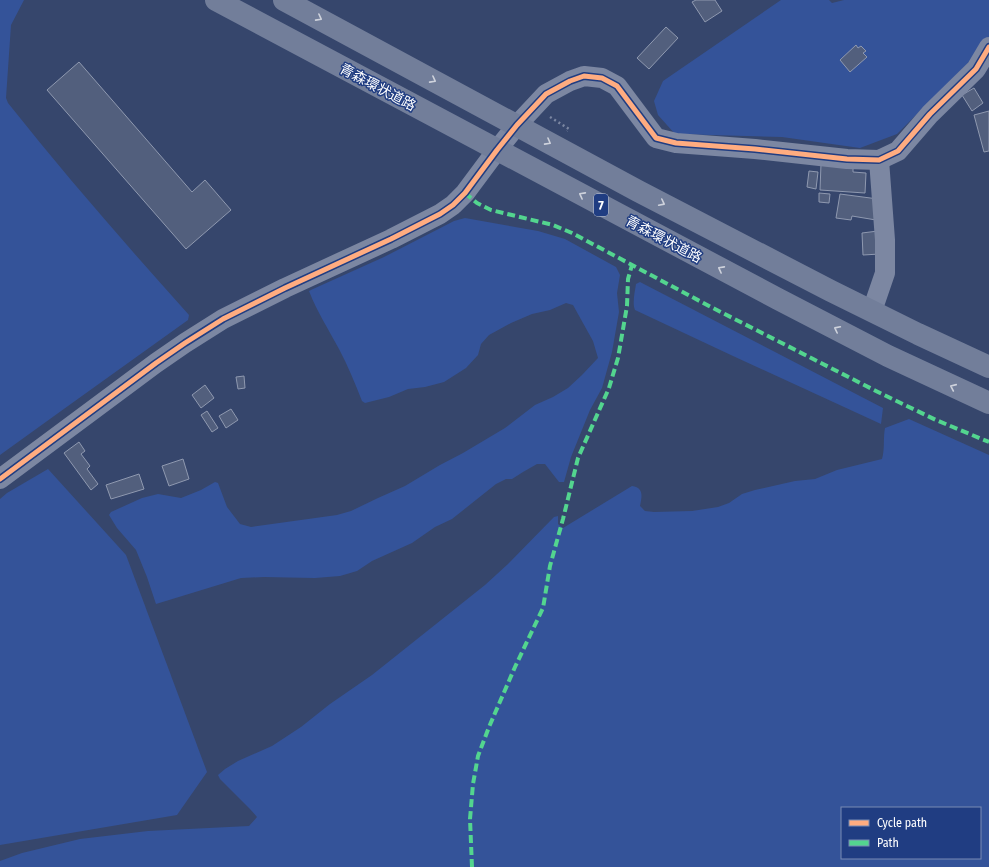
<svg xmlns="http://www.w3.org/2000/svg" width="989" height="867" viewBox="0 0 989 867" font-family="'Fira Sans Condensed','Noto Sans JP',sans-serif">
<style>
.green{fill:#345399;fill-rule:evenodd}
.building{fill:#525f7d;stroke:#8f99b0}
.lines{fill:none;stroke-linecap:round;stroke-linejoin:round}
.path{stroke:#7c87a2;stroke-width:2.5;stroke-dasharray:2 3;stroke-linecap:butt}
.minor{stroke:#7c87a2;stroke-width:20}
.highway{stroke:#727e9a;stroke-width:22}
.quiet{stroke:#53d58f;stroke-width:4;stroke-dasharray:8 4;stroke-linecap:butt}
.cycleway-casing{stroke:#203d82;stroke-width:8}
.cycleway{stroke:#ffac80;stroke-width:5}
.oneway{stroke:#ced2dc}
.labels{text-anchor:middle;stroke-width:3;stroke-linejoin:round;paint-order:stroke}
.shield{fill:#203d82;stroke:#bcc5da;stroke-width:1}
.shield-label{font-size:13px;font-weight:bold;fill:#fff}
.street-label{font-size:14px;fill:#fff;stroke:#203d82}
</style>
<rect width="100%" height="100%" fill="#36466c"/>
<g class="green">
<path d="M 0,0 L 24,0 L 11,25 L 6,98 L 8,103 C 66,176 127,246 189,315 L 188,320 L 68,406 L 0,455 Z"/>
<path d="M 781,0 L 829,0 L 832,3 L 844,0 L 989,0 L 989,37 L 971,60 L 897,134 L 860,148 L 782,137 L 675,134 L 658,115 L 654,101 L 663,81 Z"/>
<path d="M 465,218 L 538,231 L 565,239 L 616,267 L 620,275 L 617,293 L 619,312 L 612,352 L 602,388 L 590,410 L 571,457 L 564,482 L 559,482 L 545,464 L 537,464 L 523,472 L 512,479 L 506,479 L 496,484 L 452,519 L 435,527 L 412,543 L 372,561 L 357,571 L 340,576 L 315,578 L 264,577 L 241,578 L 156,604 L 147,577 L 136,550 L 117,528 L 109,515 L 111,512 L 142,498 L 158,494 L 181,498 L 201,490 L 215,482 L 218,483 L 227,507 L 240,524 L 251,527 L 337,515 L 351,511 L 378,498 L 405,486 L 440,465 L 463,453 L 505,428 L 535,405 L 553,397 L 568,388 L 582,375 L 598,358 L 593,341 L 573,305 L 566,303 L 550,310 L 532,314 L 511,323 L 489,335 L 481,344 L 478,355 L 466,368 L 444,382 L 425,387 L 408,389 L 389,397 L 365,403 L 362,401 C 355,383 348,366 339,349 C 329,330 317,312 309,291 L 313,289 L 384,257 L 454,221 Z"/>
<path d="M 640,282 L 883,408 L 881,424 L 733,356 L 635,310 C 632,303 635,291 636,284 Z"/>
<path d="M 909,419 L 989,455 L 989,867 L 0,867 L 0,861 L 22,853 L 80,839 L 148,831 L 249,826 L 257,817 L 250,809 L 220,779 L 218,775 L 225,769 L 238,761 L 272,746 L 301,727 L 330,704 L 372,675 L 485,585 L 508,564 L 554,517 L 558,516 L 558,524 L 563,528 L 632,486 C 644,488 642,496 640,506 L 645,511 L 654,512 L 692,511 L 718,507 L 729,503 L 742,494 L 755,490 L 795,481 L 815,479 L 837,470 L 882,459 C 885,449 883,438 885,428 ZM 842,808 L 980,808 L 980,858 L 842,858 Z"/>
<path d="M 48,469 L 126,555 L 207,772 L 177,815 L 0,845 L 0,499 L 7,493 Z"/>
</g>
<g class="building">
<path d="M 696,0 L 715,0 L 722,11 L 705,22 L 692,2 Z"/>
<path d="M 666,27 L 678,38 L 649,69 L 637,58 Z"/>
<path d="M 856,45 L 858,48 L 861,46 L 866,51 L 863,53 L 867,57 L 850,72 L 840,60 Z"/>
<path d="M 79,62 L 192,192 L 205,180 L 231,210 L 186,249 L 47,90 Z"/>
<path d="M 974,88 L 983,103 L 972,111 L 962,95 Z"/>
<path d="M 989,111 L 989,151 L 984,152 L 974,115 Z"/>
<path d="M 821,164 L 853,166 L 853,172 L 866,173 L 865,193 L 820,190 Z"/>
<path d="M 809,171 L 818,172 L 816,189 L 807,187 Z"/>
<path d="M 819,193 L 830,194 L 829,203 L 819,202 Z"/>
<path d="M 840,194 L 878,199 L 876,220 L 852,216 L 851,220 L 836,218 Z"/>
<path d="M 878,231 L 880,254 L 863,255 L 862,233 Z"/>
<path d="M 244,376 L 245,388 L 238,389 L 236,377 Z"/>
<path d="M 205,385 L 214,398 L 201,408 L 192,395 Z"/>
<path d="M 231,409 L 238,420 L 226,428 L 219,416 Z"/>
<path d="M 207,411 L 218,428 L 212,432 L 201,415 Z"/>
<path d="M 79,442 L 85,451 L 81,454 L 90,466 L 87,469 L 98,484 L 91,490 L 64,453 Z"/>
<path d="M 183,459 L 189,479 L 169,486 L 162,466 Z"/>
<path d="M 139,474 L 144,489 L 111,499 L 106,485 Z"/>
</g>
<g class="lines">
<path class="path" d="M 550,117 L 569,129 L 567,131"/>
<g class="minor">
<path d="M 872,311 L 885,273 L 885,240 L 879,160"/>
<path d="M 0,479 L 156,363 L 185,343 L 223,319 L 285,288 L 391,239 L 440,214 L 453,205 L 465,193 L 497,150 L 517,125 L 546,94 L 570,81 L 584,76 L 602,78 L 617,86 L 656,138 L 676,143 L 755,149 L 847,159 L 879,160 L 898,151 L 930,114 L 976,69 L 989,47"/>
</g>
<g class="highway">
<path d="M 216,0 L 778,299 L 888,356 L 989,403"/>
<path d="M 284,0 L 638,191 L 831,291 L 918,334 L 989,367"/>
</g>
<g class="quiet">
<path d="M 465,193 L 477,203 L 491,210 L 553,225 L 572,233 L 709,306 L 878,392 L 936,420 L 989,442"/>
<path d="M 472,867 L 470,819 L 473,784 L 478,756 L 489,727 L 515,667 L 543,608 L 550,566 L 563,519 L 578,458 L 609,388 L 618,358 L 627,306 L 628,279 L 632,265"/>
</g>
<defs>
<path id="cycleway" d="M 0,479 L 156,363 L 185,343 L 223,319 L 285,288 L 391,239 L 440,214 L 453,205 L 465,193 L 497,150 L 517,125 L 546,94 L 570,81 L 584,76 L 602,78 L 617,86 L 656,138 L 676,143 L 755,149 L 847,159 L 879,160 L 898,151 L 930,114 L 976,69 L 989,47"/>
</defs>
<use href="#cycleway" class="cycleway-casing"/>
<use href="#cycleway" class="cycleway"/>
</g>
<defs><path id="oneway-chevron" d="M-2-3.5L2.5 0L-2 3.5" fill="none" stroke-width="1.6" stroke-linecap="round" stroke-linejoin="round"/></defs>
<g class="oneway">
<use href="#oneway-chevron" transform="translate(319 18) rotate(28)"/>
<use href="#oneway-chevron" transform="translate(433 80) rotate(28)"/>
<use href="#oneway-chevron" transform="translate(548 142) rotate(29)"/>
<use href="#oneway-chevron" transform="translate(582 195) rotate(-152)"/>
<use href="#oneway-chevron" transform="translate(662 203) rotate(27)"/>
<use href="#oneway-chevron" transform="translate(721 269) rotate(-152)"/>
<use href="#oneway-chevron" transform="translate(837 329) rotate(-153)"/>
<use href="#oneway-chevron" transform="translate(953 387) rotate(-156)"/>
</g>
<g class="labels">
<rect class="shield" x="594" y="194" width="14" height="22" rx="3"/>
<g class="shield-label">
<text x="601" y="210">7</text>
</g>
<g class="street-label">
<text transform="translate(378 87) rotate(28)" y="5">青森環状道路</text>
<text transform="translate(664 239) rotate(28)" y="5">青森環状道路</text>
</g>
</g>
<rect x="841" y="807" width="140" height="52" fill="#203d82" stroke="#798bb4"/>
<rect x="849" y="820" width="20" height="6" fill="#ffac80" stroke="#798bb4"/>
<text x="877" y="827" font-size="12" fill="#ffffff">Cycle path</text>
<rect x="849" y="840" width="20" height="6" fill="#53d58f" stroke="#798bb4"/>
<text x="877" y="847" font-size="12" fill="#ffffff">Path</text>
</svg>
